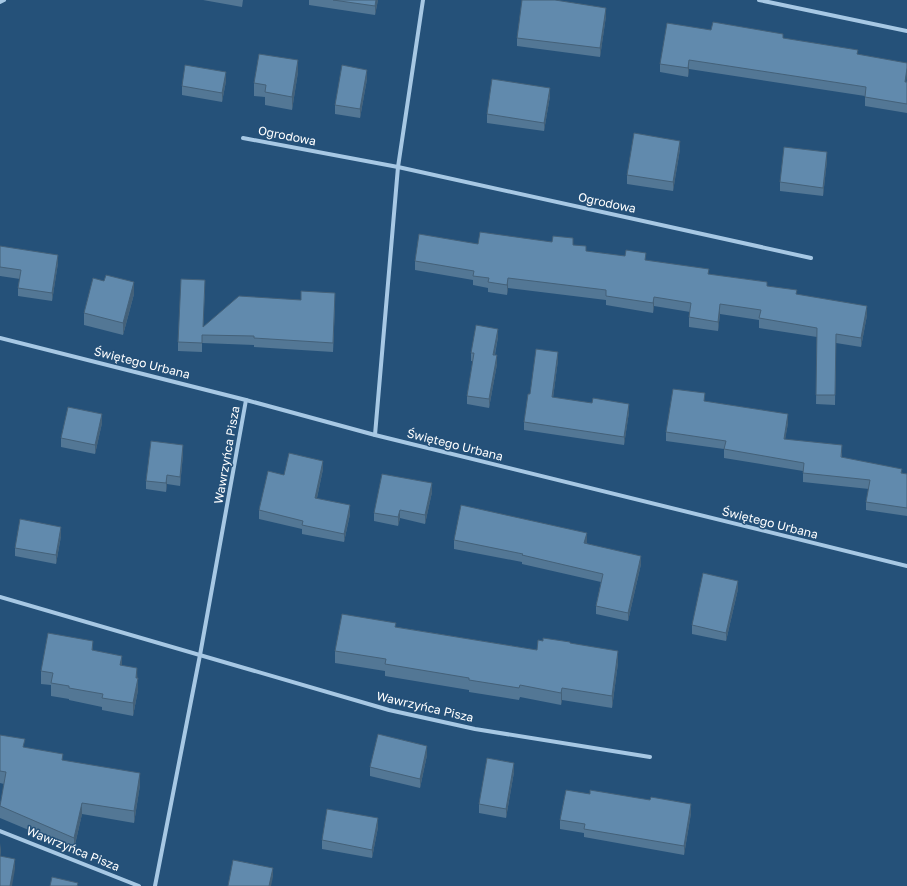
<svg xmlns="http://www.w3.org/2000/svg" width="907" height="886" viewBox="0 0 907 886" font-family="'Golos Text',sans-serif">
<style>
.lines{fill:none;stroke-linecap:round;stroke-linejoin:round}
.street{stroke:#a7c8e4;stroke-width:4}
.wall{fill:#537795}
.shaded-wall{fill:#446179}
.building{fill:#618aad;stroke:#446179}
.labels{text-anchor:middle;stroke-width:3;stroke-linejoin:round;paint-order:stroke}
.street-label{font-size:12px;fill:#fff;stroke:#255179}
</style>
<rect width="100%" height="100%" fill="#255179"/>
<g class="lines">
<g class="street">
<path d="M 759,0 L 907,31"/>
<path d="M 0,2 L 4,0"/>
<path d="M 243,138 L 398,167 L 811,258"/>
<path d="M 0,338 L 246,400 L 375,435 L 907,566"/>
<path d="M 375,435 L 398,167 L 423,0"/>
<path d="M 0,597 L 389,710 L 475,729 L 650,757"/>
<path d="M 0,831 L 139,886"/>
<path d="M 155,886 L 200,655 L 246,400"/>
</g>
</g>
<g class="wall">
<path d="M 203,0 L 243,0 L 242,7 Z"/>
<path d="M 309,0 L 378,0 L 375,15 L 309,5 Z"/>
<path d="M 606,16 L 600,57 L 517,46 L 517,38 Z"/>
<path d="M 711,30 L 783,38 L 858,54 L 907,82 L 907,113 L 865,106 L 865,96 L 689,69 L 688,77 L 660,72 L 660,64 Z"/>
<path d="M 298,72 L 292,110 L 265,105 L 265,97 L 254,96 L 254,83 Z"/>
<path d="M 367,79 L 360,118 L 335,114 L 335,105 Z"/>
<path d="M 226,81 L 222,102 L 182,95 L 182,86 Z"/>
<path d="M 550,96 L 544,131 L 487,123 L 487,114 Z"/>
<path d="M 680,149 L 673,191 L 627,184 L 627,175 Z"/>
<path d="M 827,160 L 823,196 L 780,191 L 780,182 Z"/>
<path d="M 478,244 L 573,245 L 586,251 L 646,260 L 709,274 L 767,286 L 867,315 L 861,347 L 836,343 L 835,405 L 816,404 L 817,337 L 759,328 L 759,320 L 720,314 L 718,331 L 689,327 L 689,317 L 690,312 L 654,306 L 653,313 L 606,305 L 606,300 L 508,288 L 507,295 L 488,292 L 488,288 L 473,285 L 473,280 L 415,270 L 415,261 Z"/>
<path d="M 0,246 L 58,263 L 52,301 L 18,296 L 18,288 L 20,279 L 0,276 Z"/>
<path d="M 205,288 L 203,327 L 301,300 L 335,302 L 333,352 L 254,347 L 254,345 L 202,343 L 202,352 L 178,351 L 178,342 Z"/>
<path d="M 134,294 L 123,335 L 84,325 L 84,313 Z"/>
<path d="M 498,337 L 495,355 L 497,364 L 489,408 L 467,404 L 467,396 L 473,361 L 471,361 L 471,353 Z"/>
<path d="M 558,360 L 553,398 L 629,412 L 624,445 L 524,430 L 524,422 L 530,394 Z"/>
<path d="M 705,401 L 788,423 L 785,439 L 842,453 L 842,458 L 907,474 L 907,516 L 866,510 L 866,502 L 869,489 L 803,482 L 803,471 L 724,458 L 724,449 L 666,441 L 666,432 Z"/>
<path d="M 102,423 L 95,454 L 61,447 L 61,438 Z"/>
<path d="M 183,454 L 180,486 L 167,484 L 166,492 L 146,489 L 146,481 Z"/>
<path d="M 323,469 L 317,498 L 350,514 L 344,542 L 302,534 L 302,529 L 259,519 L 259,510 L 284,475 Z"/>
<path d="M 432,492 L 425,524 L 400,518 L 398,526 L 374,521 L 374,513 Z"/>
<path d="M 61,536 L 56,564 L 15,556 L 15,548 Z"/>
<path d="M 454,540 L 587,542 L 586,544 L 641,564 L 628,621 L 596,614 L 596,606 L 601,582 L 522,564 L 522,562 L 454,549 Z"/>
<path d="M 738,589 L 726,641 L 692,634 L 692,625 Z"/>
<path d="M 396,627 L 537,650 L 543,641 L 570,643 L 618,663 L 612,708 L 562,700 L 561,705 L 520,697 L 519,700 L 469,692 L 469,690 L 385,676 L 385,671 L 335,663 L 335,651 Z"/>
<path d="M 93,650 L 122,666 L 137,678 L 138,690 L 133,716 L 102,710 L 102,707 L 69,700 L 69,699 L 51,696 L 51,685 L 41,684 L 41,671 Z"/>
<path d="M 0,735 L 25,748 L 140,785 L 134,823 L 82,814 L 74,849 L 0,818 L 0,806 L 4,784 L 0,783 Z"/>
<path d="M 427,755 L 420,788 L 370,776 L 370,767 Z"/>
<path d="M 514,772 L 506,818 L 479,813 L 479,804 Z"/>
<path d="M 691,813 L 684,855 L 584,837 L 584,833 L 560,829 L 560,820 Z"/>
<path d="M 378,827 L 372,858 L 322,849 L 322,840 Z"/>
</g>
<g class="shaded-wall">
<path d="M 376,0 L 378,0 L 375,15 L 375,6 Z"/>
<path d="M 606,8 L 606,16 L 600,57 L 600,48 Z"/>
<path d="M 298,60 L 298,72 L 292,110 L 292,97 Z"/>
<path d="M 689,60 L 689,69 L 688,77 L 688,68 Z"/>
<path d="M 907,68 L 907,76 L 905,91 L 905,82 Z"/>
<path d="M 367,70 L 367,79 L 360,118 L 360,109 Z"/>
<path d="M 226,72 L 226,81 L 222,102 L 222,93 Z"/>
<path d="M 550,88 L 550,96 L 544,131 L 544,123 Z"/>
<path d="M 680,141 L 680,149 L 673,191 L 673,182 Z"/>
<path d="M 827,152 L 827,160 L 823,196 L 823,188 Z"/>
<path d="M 58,255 L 58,263 L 52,301 L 52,293 Z"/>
<path d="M 508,278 L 508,288 L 507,295 L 507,285 Z"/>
<path d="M 134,282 L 134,294 L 123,335 L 123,323 Z"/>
<path d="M 335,293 L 335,302 L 333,352 L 333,343 Z"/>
<path d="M 654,297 L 654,306 L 653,313 L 653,303 Z"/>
<path d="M 720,304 L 720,314 L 718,331 L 718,322 Z"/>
<path d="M 867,306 L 867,315 L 861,347 L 861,338 Z"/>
<path d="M 498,329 L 498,337 L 493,363 L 493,355 Z"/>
<path d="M 558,352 L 558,360 L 552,405 L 552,397 Z"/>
<path d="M 497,355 L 497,364 L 489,408 L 489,399 Z"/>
<path d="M 629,404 L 629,412 L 624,445 L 624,437 Z"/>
<path d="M 102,414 L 102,423 L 95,454 L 95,445 Z"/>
<path d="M 788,414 L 788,423 L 784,447 L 784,439 Z"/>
<path d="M 183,445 L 183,454 L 180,486 L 180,477 Z"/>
<path d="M 323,461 L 323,469 L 315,507 L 315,498 Z"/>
<path d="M 167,475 L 167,484 L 166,492 L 166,483 Z"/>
<path d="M 432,483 L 432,492 L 425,524 L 425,515 Z"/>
<path d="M 350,505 L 350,514 L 344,542 L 344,534 Z"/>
<path d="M 400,510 L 400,518 L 398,526 L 398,517 Z"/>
<path d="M 61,527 L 61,536 L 56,564 L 56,555 Z"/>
<path d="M 587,533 L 587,542 L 584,552 L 584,543 Z"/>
<path d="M 641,556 L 641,564 L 628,621 L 628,613 Z"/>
<path d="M 738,581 L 738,589 L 726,641 L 726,633 Z"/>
<path d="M 93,641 L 93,654 L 92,650 Z"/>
<path d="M 618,651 L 618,663 L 612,708 L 612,696 Z"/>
<path d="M 122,656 L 122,668 L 120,665 Z"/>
<path d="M 137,668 L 138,690 L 133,716 L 133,703 Z"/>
<path d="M 562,688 L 562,700 L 561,705 L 561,693 Z"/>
<path d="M 427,746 L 427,755 L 420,788 L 420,779 Z"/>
<path d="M 514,763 L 514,772 L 506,818 L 506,809 Z"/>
<path d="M 140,773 L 140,785 L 134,823 L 134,811 Z"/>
<path d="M 82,803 L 82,814 L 74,849 L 74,838 Z"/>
<path d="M 691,804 L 691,813 L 684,855 L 684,846 Z"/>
<path d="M 378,818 L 378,827 L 372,858 L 372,850 Z"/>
<path d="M 1,843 L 1,853 L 0,860 L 0,849 Z"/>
<path d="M 15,859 L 15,869 L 12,886 L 10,886 Z"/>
<path d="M 273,868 L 273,877 L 271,886 L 269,886 Z"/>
</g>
<g class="building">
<path d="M 333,0 L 376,0 L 375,6 Z"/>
<path d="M 522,0 L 555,0 L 606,8 L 600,48 L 517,38 Z"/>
<path d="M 713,22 L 783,34 L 783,38 L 858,50 L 857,54 L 907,63 L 907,68 L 905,82 L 907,82 L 907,104 L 865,97 L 866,87 L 689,60 L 688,68 L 660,64 L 667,23 L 711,30 Z"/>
<path d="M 259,54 L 298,60 L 292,97 L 265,92 L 266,85 L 254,83 Z"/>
<path d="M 185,65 L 226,72 L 222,93 L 182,86 Z"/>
<path d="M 342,65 L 367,70 L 360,109 L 335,105 Z"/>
<path d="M 492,79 L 550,88 L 544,123 L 487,114 Z"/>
<path d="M 634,133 L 680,141 L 673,182 L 627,175 Z"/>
<path d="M 784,147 L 827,152 L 823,188 L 780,182 Z"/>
<path d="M 480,232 L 552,242 L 553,236 L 573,238 L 573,245 L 586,246 L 586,251 L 625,256 L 626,250 L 646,253 L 645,260 L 709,269 L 708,274 L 767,282 L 767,286 L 797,290 L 796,294 L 867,306 L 861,338 L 836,334 L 835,395 L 816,395 L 817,328 L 759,318 L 761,310 L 720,304 L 718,322 L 689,317 L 691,303 L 654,297 L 653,303 L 606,296 L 606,290 L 508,278 L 507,285 L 488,282 L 489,278 L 473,276 L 474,271 L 415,261 L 419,234 L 478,244 Z"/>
<path d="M 0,246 L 58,255 L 52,293 L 18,288 L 21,270 L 0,267 Z"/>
<path d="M 106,275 L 134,282 L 123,323 L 84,313 L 93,278 L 104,281 Z"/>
<path d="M 181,279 L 205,280 L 203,327 L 239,296 L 301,300 L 301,291 L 335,293 L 333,343 L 254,338 L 254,336 L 202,335 L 202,343 L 178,342 Z"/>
<path d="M 476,325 L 498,329 L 493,355 L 497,355 L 489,399 L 467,396 L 474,353 L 471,353 Z"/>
<path d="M 536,349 L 558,352 L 552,397 L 592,403 L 593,398 L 629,404 L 624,437 L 524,422 L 528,394 L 530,394 Z"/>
<path d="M 673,389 L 705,393 L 704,401 L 788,414 L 784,439 L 842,445 L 841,457 L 902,469 L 901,473 L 907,474 L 907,508 L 866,502 L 870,480 L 803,473 L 804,463 L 724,449 L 726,441 L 666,432 Z"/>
<path d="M 68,407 L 102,414 L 95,445 L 61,438 Z"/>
<path d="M 151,441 L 183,445 L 180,477 L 167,475 L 166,483 L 146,481 Z"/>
<path d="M 289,453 L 323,461 L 315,498 L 350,505 L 344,534 L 302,525 L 303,521 L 259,510 L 268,471 L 284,475 Z"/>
<path d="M 382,474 L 432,483 L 425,515 L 400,510 L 398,517 L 374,513 Z"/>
<path d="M 461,505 L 587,533 L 584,543 L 641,556 L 628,613 L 596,606 L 603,574 L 522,555 L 523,554 L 454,540 Z"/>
<path d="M 20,519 L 61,527 L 56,555 L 15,548 Z"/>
<path d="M 703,573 L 738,581 L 726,633 L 692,625 Z"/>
<path d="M 342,614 L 396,623 L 395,627 L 537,650 L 538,640 L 543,641 L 543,638 L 570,642 L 570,643 L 618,651 L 612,696 L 562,688 L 561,693 L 520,685 L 519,688 L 469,680 L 469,678 L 385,664 L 386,659 L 335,651 Z"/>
<path d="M 48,633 L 93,641 L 92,650 L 122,656 L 120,665 L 137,668 L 136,678 L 138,678 L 133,703 L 102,698 L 103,694 L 69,688 L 69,686 L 51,683 L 53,673 L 41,671 Z"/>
<path d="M 378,734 L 427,746 L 420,779 L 370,767 Z"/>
<path d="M 0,735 L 25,739 L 23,747 L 63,754 L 62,760 L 140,773 L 134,811 L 82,803 L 74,838 L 0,806 L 6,772 L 0,771 Z"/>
<path d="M 487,758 L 514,763 L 506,809 L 479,804 Z"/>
<path d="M 566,790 L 590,794 L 590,790 L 650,800 L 651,797 L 691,804 L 684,846 L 584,829 L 585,824 L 560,820 Z"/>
<path d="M 327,809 L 378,818 L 372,850 L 322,840 Z"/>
<path d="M 0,856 L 15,859 L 10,886 L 0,886 Z"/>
<path d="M 233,860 L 273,868 L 269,886 L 228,886 Z"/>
<path d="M 52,877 L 78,883 L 77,886 L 50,886 Z"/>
</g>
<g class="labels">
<g class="street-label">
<text transform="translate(287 136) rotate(11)" y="4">Ogrodowa</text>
<text transform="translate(607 203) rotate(12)" y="4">Ogrodowa</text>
<text transform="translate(142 363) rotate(14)" y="4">Świętego Urbana</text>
<text transform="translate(455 445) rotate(14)" y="4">Świętego Urbana</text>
<text transform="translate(227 455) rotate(-80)" y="4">Wawrzyńca Pisza</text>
<text transform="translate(770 523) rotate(14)" y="4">Świętego Urbana</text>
<text transform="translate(425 707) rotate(13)" y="4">Wawrzyńca Pisza</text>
<text transform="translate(73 849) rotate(22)" y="4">Wawrzyńca Pisza</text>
</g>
</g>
</svg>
